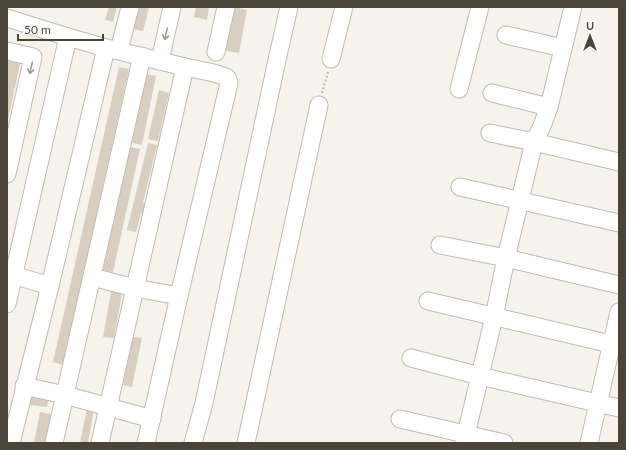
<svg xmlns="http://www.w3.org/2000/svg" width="626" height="450" viewBox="0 0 626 450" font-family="Lato,sans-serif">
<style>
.building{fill:#d8cfc1}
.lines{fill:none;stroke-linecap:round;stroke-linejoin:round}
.minor-casing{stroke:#c2bbae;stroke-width:19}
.path{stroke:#c4b79f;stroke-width:2;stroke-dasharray:2 2;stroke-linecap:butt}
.minor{stroke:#fff;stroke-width:17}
.oneway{stroke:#9c9892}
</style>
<rect width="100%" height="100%" fill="#f6f3ec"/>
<g class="building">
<path d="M 109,7 L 117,7 L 113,22 L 105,20 Z"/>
<path d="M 138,7 L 149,7 L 143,31 L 133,29 Z"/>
<path d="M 196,7 L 209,7 L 207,20 L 194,17 Z"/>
<path d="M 234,7 L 247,10 L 239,53 L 226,51 Z"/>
<path d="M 7,56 L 21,59 L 8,120 L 7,120 Z"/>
<path d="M 119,67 L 129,69 L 63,365 L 53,362 Z"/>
<path d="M 147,74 L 156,76 L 142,145 L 132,143 Z"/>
<path d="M 159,90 L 169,93 L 158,141 L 148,139 Z"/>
<path d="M 148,143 L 157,145 L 143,203 L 147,204 L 145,214 L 141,213 L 136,232 L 127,230 Z"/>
<path d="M 130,147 L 140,149 L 113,272 L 103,270 Z"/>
<path d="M 112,286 L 123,288 L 114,338 L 103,337 Z"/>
<path d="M 133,337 L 142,338 L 132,387 L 123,385 Z"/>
<path d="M 30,393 L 49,395 L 47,407 L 29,405 Z"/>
<path d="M 87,408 L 94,409 L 88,443 L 80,443 Z"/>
<path d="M 40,412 L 51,414 L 49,424 L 45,443 L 34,443 Z"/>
</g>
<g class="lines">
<defs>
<g id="minor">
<path d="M 7,18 L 68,37 L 106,48 L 185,67 L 214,73 L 226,77 L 228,79 L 229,83 L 179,296 L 146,443"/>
<path d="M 506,35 L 563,48"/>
<path d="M 119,50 L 130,7"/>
<path d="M 7,51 L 33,57 L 7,174"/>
<path d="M 216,52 L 226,7"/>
<path d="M 331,59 L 344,7"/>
<path d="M 160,61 L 172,7"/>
<path d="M 459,89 L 480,7"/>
<path d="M 492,93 L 549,107"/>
<path d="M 490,133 L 534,142 L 619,162"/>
<path d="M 460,187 L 619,223"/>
<path d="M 440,245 L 506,258 L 619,285"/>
<path d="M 13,275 L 50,286"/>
<path d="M 92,277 L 135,288 L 179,296"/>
<path d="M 428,301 L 619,346"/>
<path d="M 7,304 L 68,37"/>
<path d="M 411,358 L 480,376 L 619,408"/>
<path d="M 24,386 L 65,395 L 152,419"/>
<path d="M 400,419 L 504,443"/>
<path d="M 11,443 L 50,286 L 106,48"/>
<path d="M 54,443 L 142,56"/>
<path d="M 100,443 L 185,67"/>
<path d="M 193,443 L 204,403 L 277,60 L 289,7"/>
<path d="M 246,443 L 319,105"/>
<path d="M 464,443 L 494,317 L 506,258 L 534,142 L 542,126 L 549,107 L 573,7"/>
<path d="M 589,443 L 619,312"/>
</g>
</defs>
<use href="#minor" class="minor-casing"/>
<path class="path" d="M 322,93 L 328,72"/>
<use href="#minor" class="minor"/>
</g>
<defs><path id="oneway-shaft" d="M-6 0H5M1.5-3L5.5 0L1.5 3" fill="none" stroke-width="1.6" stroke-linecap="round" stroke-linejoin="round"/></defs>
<g class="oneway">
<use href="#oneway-shaft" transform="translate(166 34) rotate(103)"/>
<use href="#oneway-shaft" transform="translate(31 68) rotate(103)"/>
</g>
<rect width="626" height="450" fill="none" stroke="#4b4439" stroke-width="16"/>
<g transform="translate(590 36)" stroke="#ffffff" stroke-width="3" paint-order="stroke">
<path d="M0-3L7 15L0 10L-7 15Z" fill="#4b4439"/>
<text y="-6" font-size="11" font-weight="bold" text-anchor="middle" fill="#4b4439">U</text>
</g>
<path d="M18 34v6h85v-6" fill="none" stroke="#4b4439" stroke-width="2"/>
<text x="24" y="34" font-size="12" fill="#4b4439" stroke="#ffffff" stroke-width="3" paint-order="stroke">50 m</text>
</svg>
